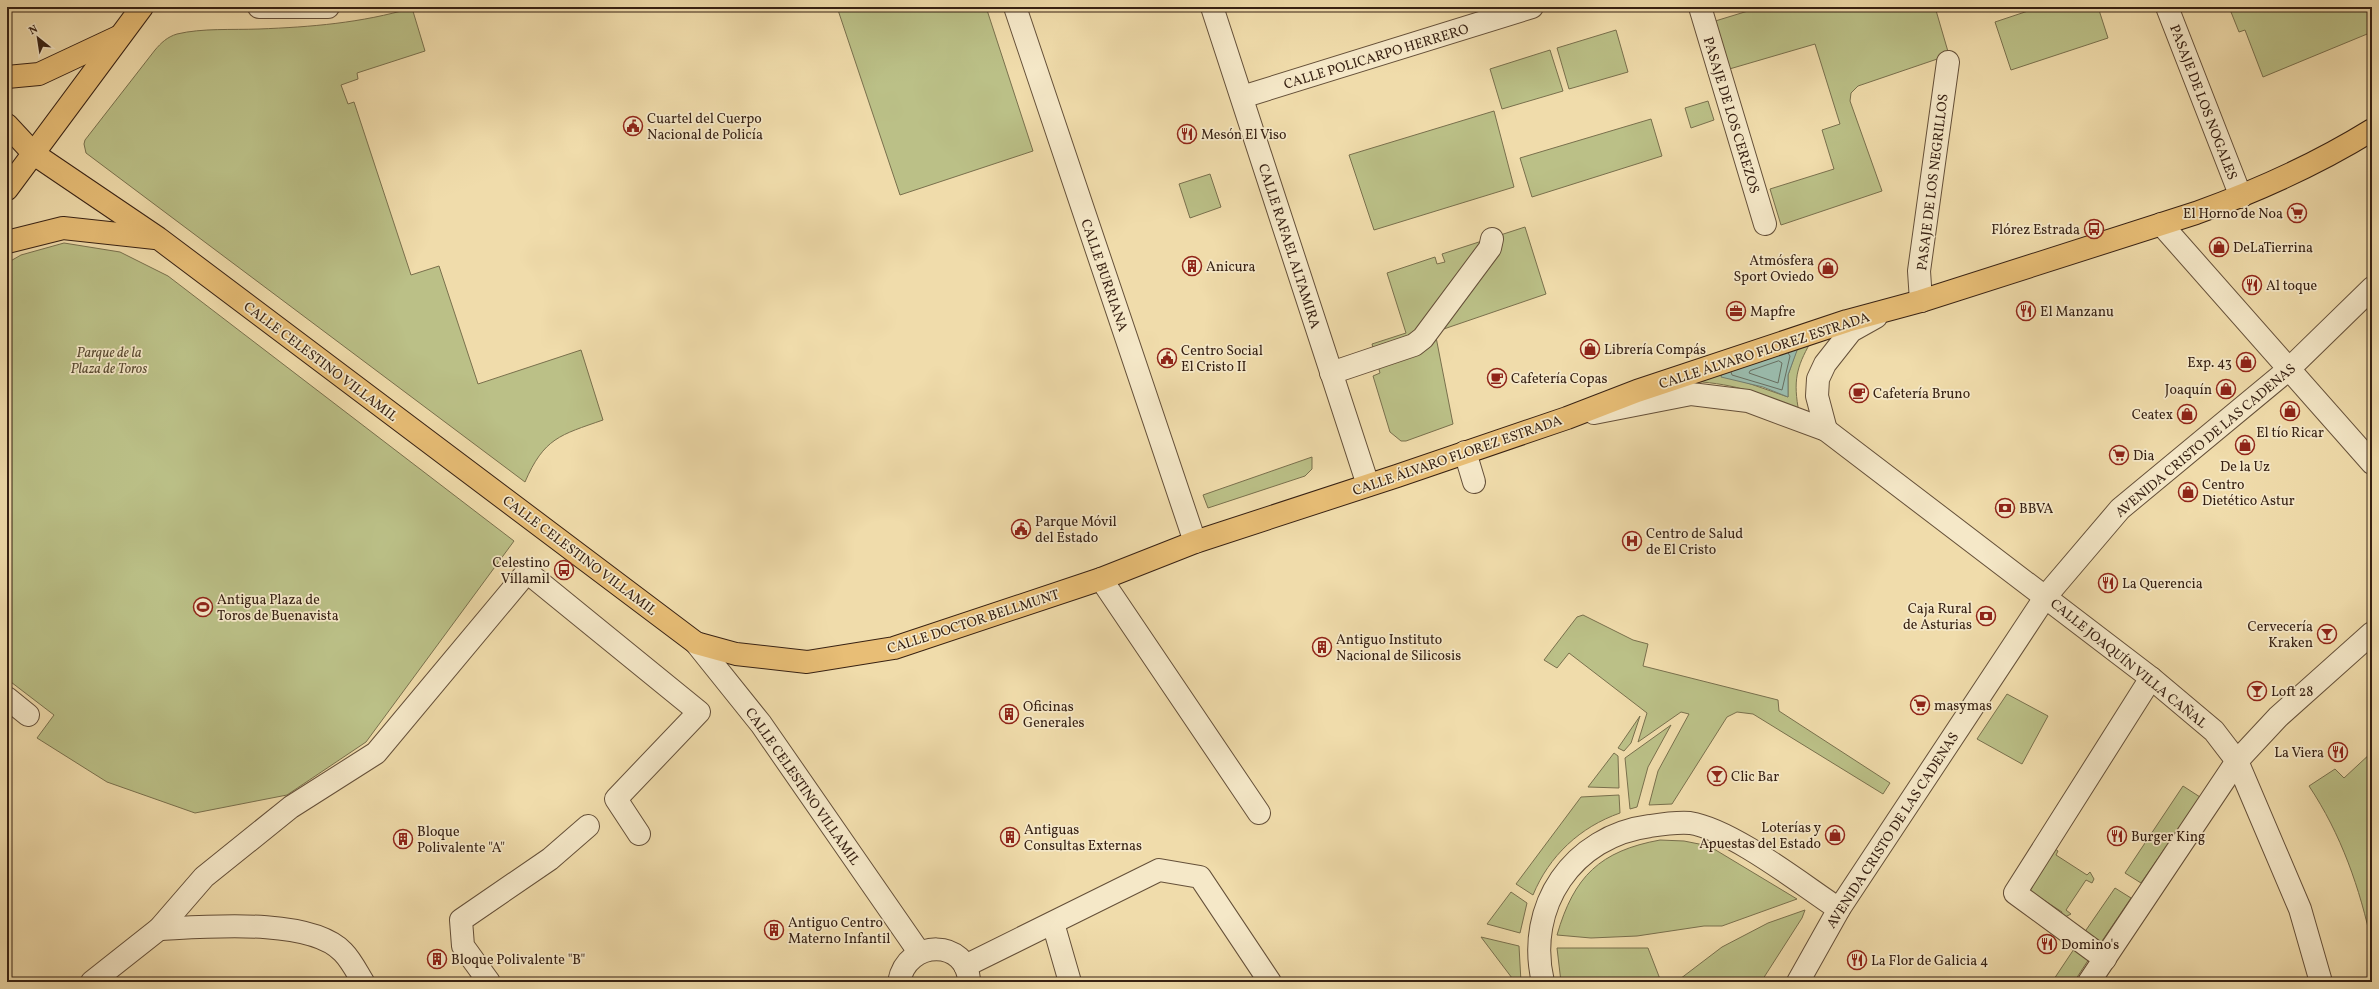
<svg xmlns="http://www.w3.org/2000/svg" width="2379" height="989" viewBox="0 0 2379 989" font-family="Vollkorn,serif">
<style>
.green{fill:#bbc087;stroke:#79704d;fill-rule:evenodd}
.water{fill:#9abbac;stroke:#727d6f}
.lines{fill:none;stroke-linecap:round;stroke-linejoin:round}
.shore{stroke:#686e60;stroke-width:1}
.minor-casing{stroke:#655039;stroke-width:24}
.major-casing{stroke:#372113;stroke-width:24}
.highway-casing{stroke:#372113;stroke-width:24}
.minor{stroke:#f5e8c8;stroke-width:22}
.major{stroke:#e8be76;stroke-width:22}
.highway{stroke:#e8be76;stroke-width:22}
.labels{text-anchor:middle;stroke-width:3.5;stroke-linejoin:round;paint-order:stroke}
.street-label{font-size:14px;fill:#372113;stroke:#f5e8c8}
.poi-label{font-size:14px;fill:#372113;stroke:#f5e8c8;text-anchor:start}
.park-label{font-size:14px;font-style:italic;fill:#584930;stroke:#f5e8c8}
</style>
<rect width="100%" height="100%" fill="#f0dcab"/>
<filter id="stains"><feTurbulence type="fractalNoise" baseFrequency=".005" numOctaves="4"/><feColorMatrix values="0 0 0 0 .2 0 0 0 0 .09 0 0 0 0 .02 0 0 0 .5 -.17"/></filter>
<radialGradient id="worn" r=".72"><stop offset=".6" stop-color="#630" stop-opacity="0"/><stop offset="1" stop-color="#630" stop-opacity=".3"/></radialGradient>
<g class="green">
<path d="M 837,7 L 986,7 L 1033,151 L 900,195 Z"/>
<path d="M 1761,7 L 1935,7 L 1949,55 L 1858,86 L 1851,93 L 1850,101 L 1882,191 L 1781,225 L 1770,189 L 1834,169 L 1822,130 L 1840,124 L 1815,44 L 1726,70 L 1712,22 Z"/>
<path d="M 2040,7 L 2098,7 L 2108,38 L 2011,70 L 1995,22 Z"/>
<path d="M 2229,7 L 2372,7 L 2372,32 L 2263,77 L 2245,30 L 2239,32 Z"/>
<path d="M 412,8 L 425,51 L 357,73 L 358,79 L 341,85 L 348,104 L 354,102 L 411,275 L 439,266 L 478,384 L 581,350 L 603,420 C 560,435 544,438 525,482 L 86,153 L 84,144 L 85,140 L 155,50 C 161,43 167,37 177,34 C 202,28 232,30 259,29 C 311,27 361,23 412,8 Z"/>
<path d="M 1616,30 L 1628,72 L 1569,89 L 1557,48 Z"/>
<path d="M 1550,50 L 1563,91 L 1502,109 L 1490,69 Z"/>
<path d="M 1708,101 L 1714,120 L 1691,128 L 1685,108 Z"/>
<path d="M 1494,111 L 1514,187 L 1374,230 L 1349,155 Z"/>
<path d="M 1651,119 L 1662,156 L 1532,197 L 1520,158 Z"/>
<path d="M 1210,174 L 1221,207 L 1190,218 L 1179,184 Z"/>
<path d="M 1525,227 L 1546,294 L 1435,332 L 1453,424 L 1406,441 L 1401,441 L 1390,432 L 1373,376 L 1380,373 L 1372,344 L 1406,333 L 1387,273 L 1435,257 L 1437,264 L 1445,262 L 1442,254 Z"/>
<path d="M 64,243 L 120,252 L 168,276 L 514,541 L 366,742 L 287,795 L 195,813 L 107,782 L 37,738 L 54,715 L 7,679 L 7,263 L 21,255 Z"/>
<path d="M 1813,338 C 1798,364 1793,377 1798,407 L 1796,409 C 1756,391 1730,383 1687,381 ZM 1798,346 L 1788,375 L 1788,397 L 1742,381 Z"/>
<path d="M 1312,457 L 1312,469 L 1305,476 L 1208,508 L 1203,495 Z"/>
<path d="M 1583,615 L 1633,640 L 1648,644 L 1643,666 L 1778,700 L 1779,711 L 1890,783 L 1883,794 L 1753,714 L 1737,712 L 1727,717 L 1672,804 L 1649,805 L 1658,771 L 1689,714 L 1681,712 L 1638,742 L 1647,713 L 1569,653 L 1557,668 L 1544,660 L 1577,617 Z"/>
<path d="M 2007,694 L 2048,716 L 2022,764 L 1977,739 Z"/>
<path d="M 1640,716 L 1631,743 L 1624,751 L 1618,748 Z"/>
<path d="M 1671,725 L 1648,767 L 1637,807 L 1630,809 L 1625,758 Z"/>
<path d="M 2372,752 L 2372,945 C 2360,888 2341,834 2309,786 L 2335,769 L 2344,778 Z"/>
<path d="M 1614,753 L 1618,756 L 1619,788 L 1588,787 Z"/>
<path d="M 2183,786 L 2200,797 L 2141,883 L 2125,873 Z"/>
<path d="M 1619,795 L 1620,813 C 1580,827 1549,856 1533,895 L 1516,884 L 1581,797 Z"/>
<path d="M 1660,840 L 1684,841 L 1709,846 L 1797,899 L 1722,926 L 1704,926 L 1637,936 L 1591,938 L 1557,935 C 1574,876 1600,851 1660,840 Z"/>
<path d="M 2054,848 L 2058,851 L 2056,855 L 2087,875 L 2090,872 L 2094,879 L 2092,883 L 2086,880 L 2066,910 L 2071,914 L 2063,918 L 2060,916 L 2062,912 L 2024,887 Z"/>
<path d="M 2115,888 L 2131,898 L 2100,944 L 2084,933 Z"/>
<path d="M 1511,892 L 1527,903 L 1520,933 L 1487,924 Z"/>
<path d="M 1805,910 L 1802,918 L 1761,982 L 1676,982 L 1722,947 L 1768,923 Z"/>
<path d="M 1481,937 L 1519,946 L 1521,982 L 1515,982 Z"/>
<path d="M 1557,948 L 1648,948 L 1660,979 L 1657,982 L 1561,982 Z"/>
<path d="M 2074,949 L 2089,959 L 2074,982 L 2052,982 Z"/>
</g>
<path class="water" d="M 1799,345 L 1788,375 L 1788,397 L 1763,387 L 1721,377 L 1723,370 Z"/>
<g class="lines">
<g class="shore">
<path d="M 1779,361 L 1782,363 L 1778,383 L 1749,373 L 1750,371 Z"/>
<path d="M 1731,372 L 1732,375 L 1782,390 L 1790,356 L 1788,353"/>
</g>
<defs>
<g id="minor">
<path d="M 259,7 L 328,7"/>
<path d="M 1015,7 L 1195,542"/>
<path d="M 1212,7 L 1368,485"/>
<path d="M 1700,7 L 1765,224"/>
<path d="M 2167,7 L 2241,197"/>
<path d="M 1242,97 L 1532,7"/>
<path d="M 2161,224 L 2372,463"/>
<path d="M 1921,301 L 1919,271 L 1948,62"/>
<path d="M 1331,373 L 1414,345 L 1423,338 L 1490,248 L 1492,239"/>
<path d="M 1594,413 L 1691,394 L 1748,401 L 1826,430 L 2151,678 L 2214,731 L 2237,761 L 2300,909 L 2321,982"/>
<path d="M 1826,430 L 1817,396 L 1818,379 L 1825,364 L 1851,331 L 1876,317"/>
<path d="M 1465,452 L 1474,482"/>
<path d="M 1101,579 L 1259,813"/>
<path d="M 696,643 L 761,724 L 919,952"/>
<path d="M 7,698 L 28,715"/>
<path d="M 1053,923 L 1070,982"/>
<path d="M 159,929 C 204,927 310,917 343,952 C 351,960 357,972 363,982"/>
<path d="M 2105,959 L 2015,893 L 2151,678"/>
<path d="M 965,966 L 1159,870 L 1200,877 L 1270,982"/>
<path d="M 92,982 L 159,929 L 204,877 L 291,807 L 376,753 L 527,572 L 699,712 L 616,799 L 639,834"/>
<path d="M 489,982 L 463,946 L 461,920 L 550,859 L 588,826"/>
<path d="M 899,982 C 907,938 968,939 969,982"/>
<path d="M 1543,982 C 1525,906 1573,836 1650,826 C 1663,824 1677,822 1690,823 C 1733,830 1801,884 1839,909"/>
<path d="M 1798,982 L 1839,909 L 2046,596 L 2120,509 L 2289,369 L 2372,288"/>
<path d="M 2089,982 L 2237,761 L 2278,717 L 2372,633"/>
</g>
<g id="major">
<path d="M 7,77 L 39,74 L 118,37"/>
<path d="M 7,125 L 34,154 L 158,238 L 696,643 L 736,654 L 807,662 L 894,648 L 1101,579 L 1195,542 L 1397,476 L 1567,418 L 1637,391 L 1847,321 L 1921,301 L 2196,213 C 2257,191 2317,164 2372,130"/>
<path d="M 7,242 L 63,228 L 155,238"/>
</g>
<path id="highway" d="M 7,189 L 142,7"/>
</defs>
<use href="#minor" class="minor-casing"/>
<use href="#major" class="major-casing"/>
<use href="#highway" class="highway-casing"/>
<use href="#minor" class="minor"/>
<use href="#major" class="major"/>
<use href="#highway" class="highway"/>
</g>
<defs>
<symbol id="civic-ring" viewBox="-11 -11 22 22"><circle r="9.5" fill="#f5e8c8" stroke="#8f2418" stroke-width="1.5"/><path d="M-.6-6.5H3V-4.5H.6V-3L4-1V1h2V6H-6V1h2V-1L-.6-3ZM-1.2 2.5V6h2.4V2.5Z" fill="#8f2418"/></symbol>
<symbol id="restaurant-ring" viewBox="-11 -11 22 22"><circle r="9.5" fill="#f5e8c8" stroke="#8f2418" stroke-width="1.5"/><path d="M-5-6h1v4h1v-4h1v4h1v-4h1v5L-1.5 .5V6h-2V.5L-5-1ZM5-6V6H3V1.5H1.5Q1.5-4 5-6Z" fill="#8f2418"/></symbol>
<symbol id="supermarket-ring" viewBox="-11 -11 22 22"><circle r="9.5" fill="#f5e8c8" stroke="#8f2418" stroke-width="1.5"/><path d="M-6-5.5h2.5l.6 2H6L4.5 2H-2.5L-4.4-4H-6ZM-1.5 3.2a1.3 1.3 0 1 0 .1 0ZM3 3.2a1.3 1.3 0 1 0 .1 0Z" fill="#8f2418"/></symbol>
<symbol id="bus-ring" viewBox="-11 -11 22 22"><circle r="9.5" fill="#f5e8c8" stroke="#8f2418" stroke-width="1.5"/><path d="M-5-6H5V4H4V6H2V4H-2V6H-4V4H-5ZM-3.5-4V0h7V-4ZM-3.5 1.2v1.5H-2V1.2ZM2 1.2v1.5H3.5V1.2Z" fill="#8f2418"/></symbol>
<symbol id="shop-ring" viewBox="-11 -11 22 22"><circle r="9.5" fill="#f5e8c8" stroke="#8f2418" stroke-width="1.5"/><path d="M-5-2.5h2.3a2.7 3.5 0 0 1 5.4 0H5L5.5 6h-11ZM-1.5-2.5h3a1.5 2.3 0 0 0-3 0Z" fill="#8f2418"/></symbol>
<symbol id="building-ring" viewBox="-11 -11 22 22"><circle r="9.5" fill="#f5e8c8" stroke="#8f2418" stroke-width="1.5"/><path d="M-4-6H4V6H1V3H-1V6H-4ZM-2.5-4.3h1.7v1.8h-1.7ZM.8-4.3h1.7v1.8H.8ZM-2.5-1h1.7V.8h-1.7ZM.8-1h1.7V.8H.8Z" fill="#8f2418"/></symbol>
<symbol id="office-ring" viewBox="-11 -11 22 22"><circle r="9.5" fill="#f5e8c8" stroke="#8f2418" stroke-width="1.5"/><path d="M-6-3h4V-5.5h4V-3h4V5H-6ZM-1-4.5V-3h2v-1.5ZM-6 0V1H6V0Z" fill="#8f2418"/></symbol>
<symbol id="cafe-ring" viewBox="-11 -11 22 22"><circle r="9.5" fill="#f5e8c8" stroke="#8f2418" stroke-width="1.5"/><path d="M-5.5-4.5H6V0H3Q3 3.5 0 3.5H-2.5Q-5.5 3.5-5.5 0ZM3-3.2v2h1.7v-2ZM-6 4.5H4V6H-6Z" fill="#8f2418"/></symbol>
<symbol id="bank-ring" viewBox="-11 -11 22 22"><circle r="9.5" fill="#f5e8c8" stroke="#8f2418" stroke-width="1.5"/><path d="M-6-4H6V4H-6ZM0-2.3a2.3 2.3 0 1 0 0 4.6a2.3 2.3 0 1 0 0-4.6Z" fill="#8f2418"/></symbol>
<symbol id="hospital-ring" viewBox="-11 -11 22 22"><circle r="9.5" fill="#f5e8c8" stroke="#8f2418" stroke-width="1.5"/><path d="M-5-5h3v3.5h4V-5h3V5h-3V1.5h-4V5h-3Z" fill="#8f2418"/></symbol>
<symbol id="stadium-ring" viewBox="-11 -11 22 22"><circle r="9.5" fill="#f5e8c8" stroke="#8f2418" stroke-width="1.5"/><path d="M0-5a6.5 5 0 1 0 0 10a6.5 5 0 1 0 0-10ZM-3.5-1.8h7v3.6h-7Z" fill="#8f2418"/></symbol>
<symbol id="bar-ring" viewBox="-11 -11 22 22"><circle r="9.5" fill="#f5e8c8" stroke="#8f2418" stroke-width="1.5"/><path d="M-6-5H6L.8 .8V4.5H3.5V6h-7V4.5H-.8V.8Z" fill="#8f2418"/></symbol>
</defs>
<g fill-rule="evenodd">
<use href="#civic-ring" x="622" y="115" width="22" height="22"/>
<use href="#restaurant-ring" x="1176" y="123" width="22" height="22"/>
<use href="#supermarket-ring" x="2286" y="202" width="22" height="22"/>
<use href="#bus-ring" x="2083" y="218" width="22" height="22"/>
<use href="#shop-ring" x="2208" y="236" width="22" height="22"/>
<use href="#building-ring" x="1181" y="255" width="22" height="22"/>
<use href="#shop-ring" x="1817" y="257" width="22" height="22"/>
<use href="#restaurant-ring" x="2241" y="274" width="22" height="22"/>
<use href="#office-ring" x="1725" y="300" width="22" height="22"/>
<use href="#restaurant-ring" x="2015" y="300" width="22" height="22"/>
<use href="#shop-ring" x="1579" y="338" width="22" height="22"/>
<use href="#civic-ring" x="1156" y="347" width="22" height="22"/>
<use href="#shop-ring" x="2235" y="351" width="22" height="22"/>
<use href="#cafe-ring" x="1486" y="367" width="22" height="22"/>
<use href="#shop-ring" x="2215" y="378" width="22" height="22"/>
<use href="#cafe-ring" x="1848" y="382" width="22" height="22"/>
<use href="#shop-ring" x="2279" y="400" width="22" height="22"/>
<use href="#shop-ring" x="2176" y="403" width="22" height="22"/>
<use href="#shop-ring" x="2234" y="434" width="22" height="22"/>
<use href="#supermarket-ring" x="2108" y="444" width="22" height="22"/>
<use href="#shop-ring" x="2177" y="481" width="22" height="22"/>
<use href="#bank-ring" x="1994" y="497" width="22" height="22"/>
<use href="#civic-ring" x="1010" y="518" width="22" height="22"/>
<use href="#hospital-ring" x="1621" y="530" width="22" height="22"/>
<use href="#bus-ring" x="553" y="559" width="22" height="22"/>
<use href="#restaurant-ring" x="2097" y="572" width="22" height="22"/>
<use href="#stadium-ring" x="192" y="596" width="22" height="22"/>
<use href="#bank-ring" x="1975" y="605" width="22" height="22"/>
<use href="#bar-ring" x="2316" y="623" width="22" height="22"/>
<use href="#building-ring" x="1311" y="636" width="22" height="22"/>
<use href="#bar-ring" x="2246" y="680" width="22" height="22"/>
<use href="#supermarket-ring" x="1909" y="694" width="22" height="22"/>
<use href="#building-ring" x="998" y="703" width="22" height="22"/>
<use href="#restaurant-ring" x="2327" y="741" width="22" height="22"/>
<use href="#bar-ring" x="1706" y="765" width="22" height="22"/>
<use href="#shop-ring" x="1824" y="824" width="22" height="22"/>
<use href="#restaurant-ring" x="2106" y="825" width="22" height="22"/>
<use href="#building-ring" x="999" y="826" width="22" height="22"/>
<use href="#building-ring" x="392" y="828" width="22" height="22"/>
<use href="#building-ring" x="763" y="919" width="22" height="22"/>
<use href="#restaurant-ring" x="2036" y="933" width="22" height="22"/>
<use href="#building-ring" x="426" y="948" width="22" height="22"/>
<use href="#restaurant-ring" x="1846" y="949" width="22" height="22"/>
</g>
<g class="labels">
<g class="street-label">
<text transform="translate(1376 56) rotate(-17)" y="5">CALLE POLICARPO HERRERO</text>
<text transform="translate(2204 102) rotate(69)" y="5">PASAJE DE LOS NOGALES</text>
<text transform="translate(1732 115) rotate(73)" y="5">PASAJE DE LOS CEREZOS</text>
<text transform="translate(1932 182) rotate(-83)" y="5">PASAJE DE LOS NEGRILLOS</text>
<text transform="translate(1290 246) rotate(72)" y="5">CALLE RAFAEL ALTAMIRA</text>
<text transform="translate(1105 275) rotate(71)" y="5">CALLE BURRIANA</text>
<text transform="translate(1764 350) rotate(-18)" y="5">CALLE ÁLVARO FLOREZ ESTRADA</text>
<text transform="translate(321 361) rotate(37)" y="5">CALLE CELESTINO VILLAMIL</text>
<text transform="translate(2205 440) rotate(-40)" y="5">AVENIDA CRISTO DE LAS CADENAS</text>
<text transform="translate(1457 455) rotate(-19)" y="5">CALLE ÁLVARO FLOREZ ESTRADA</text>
<text transform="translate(580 555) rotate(37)" y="5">CALLE CELESTINO VILLAMIL</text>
<text transform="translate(973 621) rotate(-18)" y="5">CALLE DOCTOR BELLMUNT</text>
<text transform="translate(2129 663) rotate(39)" y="5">CALLE JOAQUÍN VILLA CAÑAL</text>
<text transform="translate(803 786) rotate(55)" y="5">CALLE CELESTINO VILLAMIL</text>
<text transform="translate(1892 830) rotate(-57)" y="5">AVENIDA CRISTO DE LAS CADENAS</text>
</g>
<g class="poi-label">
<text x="647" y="123">Cuartel del Cuerpo<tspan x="647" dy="16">Nacional de Policía</tspan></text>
<text x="1201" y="139">Mesón El Viso</text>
<text x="2283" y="218" text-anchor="end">El Horno de Noa</text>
<text x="2080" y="234" text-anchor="end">Flórez Estrada</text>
<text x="2233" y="252">DeLaTierrina</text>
<text x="1814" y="265" text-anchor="end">Atmósfera<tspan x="1814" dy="16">Sport Oviedo</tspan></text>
<text x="1206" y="271">Anicura</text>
<text x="2266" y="290">Al toque</text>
<text x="1750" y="316">Mapfre</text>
<text x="2040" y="316">El Manzanu</text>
<text x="1604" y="354">Librería Compás</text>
<text x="1181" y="355">Centro Social<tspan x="1181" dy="16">El Cristo II</tspan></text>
<text x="2232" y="367" text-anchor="end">Exp. 43</text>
<text x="1511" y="383">Cafetería Copas</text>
<text x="2212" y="394" text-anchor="end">Joaquín</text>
<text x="1873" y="398">Cafetería Bruno</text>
<text x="2173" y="419" text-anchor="end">Ceatex</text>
<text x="2290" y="437" text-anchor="middle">El tío Ricar</text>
<text x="2133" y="460">Dia</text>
<text x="2245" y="471" text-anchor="middle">De la Uz</text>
<text x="2202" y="489">Centro<tspan x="2202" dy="16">Dietético Astur</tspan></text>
<text x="2019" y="513">BBVA</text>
<text x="1035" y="526">Parque Móvil<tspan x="1035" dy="16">del Estado</tspan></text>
<text x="1646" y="538">Centro de Salud<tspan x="1646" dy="16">de El Cristo</tspan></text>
<text x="550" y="567" text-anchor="end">Celestino<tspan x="550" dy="16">Villamil</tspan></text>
<text x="2122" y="588">La Querencia</text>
<text x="217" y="604">Antigua Plaza de<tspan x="217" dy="16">Toros de Buenavista</tspan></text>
<text x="1972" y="613" text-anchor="end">Caja Rural<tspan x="1972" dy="16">de Asturias</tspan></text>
<text x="2313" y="631" text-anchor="end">Cervecería<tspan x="2313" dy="16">Kraken</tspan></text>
<text x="1336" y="644">Antiguo Instituto<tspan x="1336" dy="16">Nacional de Silicosis</tspan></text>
<text x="2271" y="696">Loft 28</text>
<text x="1934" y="710">masymas</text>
<text x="1023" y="711">Oficinas<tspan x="1023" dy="16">Generales</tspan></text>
<text x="2324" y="757" text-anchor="end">La Viera</text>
<text x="1731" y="781">Clic Bar</text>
<text x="1821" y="832" text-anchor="end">Loterías y<tspan x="1821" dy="16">Apuestas del Estado</tspan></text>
<text x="1024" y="834">Antiguas<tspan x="1024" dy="16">Consultas Externas</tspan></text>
<text x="417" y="836">Bloque<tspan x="417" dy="16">Polivalente "A"</tspan></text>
<text x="2131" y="841">Burger King</text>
<text x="788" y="927">Antiguo Centro<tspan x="788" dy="16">Materno Infantil</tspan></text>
<text x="2061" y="949">Domino's</text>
<text x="451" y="964">Bloque Polivalente "B"</text>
<text x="1871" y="965">La Flor de Galicia 4</text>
</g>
<g class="park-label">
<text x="109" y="357">Parque de la<tspan x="109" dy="16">Plaza de Toros</tspan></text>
</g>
</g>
<rect width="2379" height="989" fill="none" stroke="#f0dcab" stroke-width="24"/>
<rect x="8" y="8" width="2363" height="973" fill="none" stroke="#372113" stroke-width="2"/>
<rect x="12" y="12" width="2355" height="965" fill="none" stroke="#372113"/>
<g transform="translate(38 38) rotate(330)" stroke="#f5e8c8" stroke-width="3" paint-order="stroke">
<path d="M0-3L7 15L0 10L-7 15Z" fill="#372113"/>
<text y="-6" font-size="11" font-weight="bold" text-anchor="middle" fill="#372113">N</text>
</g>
<rect width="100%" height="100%" filter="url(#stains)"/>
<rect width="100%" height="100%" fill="url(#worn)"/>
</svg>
